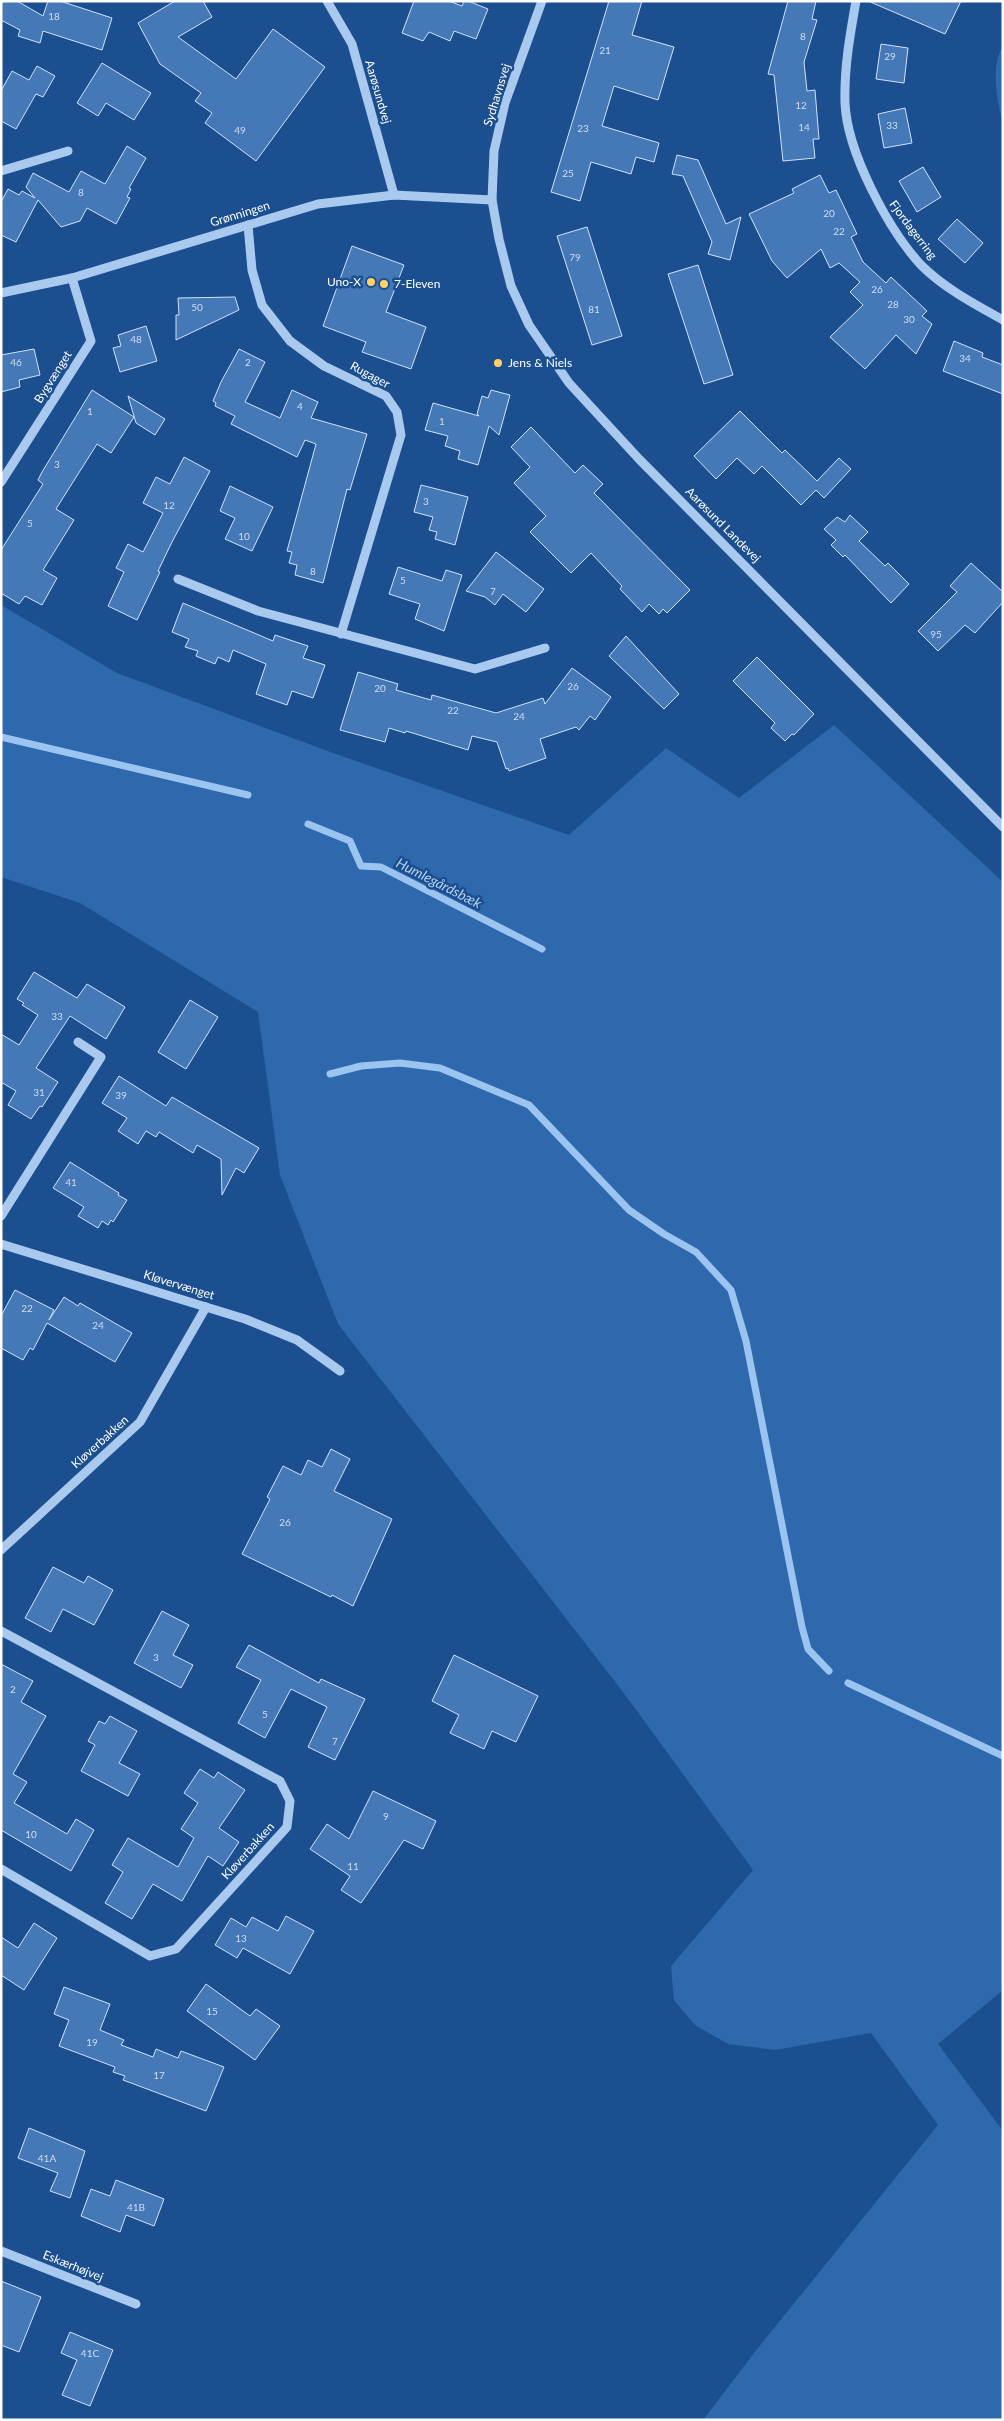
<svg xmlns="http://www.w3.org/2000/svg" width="1004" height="2421" viewBox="0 0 1004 2421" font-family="Lato,sans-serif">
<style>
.green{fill:#2e69ad}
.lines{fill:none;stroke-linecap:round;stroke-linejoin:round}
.stream{stroke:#9cc4f0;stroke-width:7}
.building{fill:#4478b7;stroke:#cfe3fa}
.minor{stroke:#a9c9ee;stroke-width:9}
.poi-dot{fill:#ffd166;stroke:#1b4f8f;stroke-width:2}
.labels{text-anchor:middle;stroke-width:5;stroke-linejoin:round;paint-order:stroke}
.number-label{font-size:10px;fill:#d0dded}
.street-label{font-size:12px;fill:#fff;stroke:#1b4f8f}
.poi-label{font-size:12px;fill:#fff;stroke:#1b4f8f;text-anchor:start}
.water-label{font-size:14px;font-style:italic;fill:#b5d3f5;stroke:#1b4f8f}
</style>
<rect width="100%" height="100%" fill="#1b4f8f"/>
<g class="green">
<path d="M 1003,45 L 1003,124 C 997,99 990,69 1003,45 Z"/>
<path d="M 1,605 L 117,673 L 336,754 L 569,835 L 666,748 L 739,798 L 834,725 L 1003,882 L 1003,1990 L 938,2044 L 1003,2131 L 1003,2420 L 703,2420 L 754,2353 L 938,2125 L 871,2033 L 775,2050 L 728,2044 L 695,2025 L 674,2000 L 671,1966 L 753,1870 L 626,1696 L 338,1324 L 280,1175 L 258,1012 L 80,903 L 1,877 Z"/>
</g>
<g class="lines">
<g class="stream">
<path d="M 1,737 L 248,795"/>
<path d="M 308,824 L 350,841 L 361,866 L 381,867 L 542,949"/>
<path d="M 330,1074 L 361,1066 L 400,1063 L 440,1068 L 529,1105 L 629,1210 L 664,1234 L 696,1252 L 731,1290 L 746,1341 L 802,1627 L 808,1649 L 829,1671"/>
<path d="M 848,1683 L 1003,1756"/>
</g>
</g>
<g class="building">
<path d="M 1,1 L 17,1 L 43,16 L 48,1 L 60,1 L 112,18 L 102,50 L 43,31 L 40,43 L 18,36 L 20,30 L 1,20 Z"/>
<path d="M 175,1 L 203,1 L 212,17 L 178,37 L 236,79 L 273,29 L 325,67 L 256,161 L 205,123 L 212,113 L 195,101 L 201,93 L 160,64 L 138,23 Z"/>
<path d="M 414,1 L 449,1 L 462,6 L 464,1 L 468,1 L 488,9 L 476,39 L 454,31 L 450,41 L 429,32 L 423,41 L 402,33 Z"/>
<path d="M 609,1 L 642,1 L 632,35 L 674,47 L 658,100 L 614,86 L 602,126 L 659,143 L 654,162 L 636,157 L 631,174 L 591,162 L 580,201 L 551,192 Z"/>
<path d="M 788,1 L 816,1 L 812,19 L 817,20 L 804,62 L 807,91 L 815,90 L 819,139 L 813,139 L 815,158 L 783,161 L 774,75 L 768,74 Z"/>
<path d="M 868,1 L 961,1 L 945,34 Z"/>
<path d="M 881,44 L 908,48 L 904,83 L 876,79 Z"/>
<path d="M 102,63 L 151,93 L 134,120 L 106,103 L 98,116 L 77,103 Z"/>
<path d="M 37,66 L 55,76 L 43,97 L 36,94 L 16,129 L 1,121 L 1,91 L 12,71 L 29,80 Z"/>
<path d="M 905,108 L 912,143 L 884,148 L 878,114 Z"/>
<path d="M 127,146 L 146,158 L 129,188 L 131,189 L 127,197 L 130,198 L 116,224 L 87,208 L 80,221 L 61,227 L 38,200 L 16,242 L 1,235 L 1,202 L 8,189 L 19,195 L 22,191 L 35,198 L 26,187 L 33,173 L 69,192 L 81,171 L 105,184 Z"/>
<path d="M 677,155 L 698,160 L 726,224 L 741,217 L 730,260 L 708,254 L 712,242 L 683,176 L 672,174 Z"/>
<path d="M 923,167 L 941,197 L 917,212 L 899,181 Z"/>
<path d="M 820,175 L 829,193 L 836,190 L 857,234 L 851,237 L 863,262 L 886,283 L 891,277 L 927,311 L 922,316 L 932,324 L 916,354 L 896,335 L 865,369 L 830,337 L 863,305 L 850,292 L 860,282 L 839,263 L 830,268 L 821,249 L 787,278 L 772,261 L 749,214 L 794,193 L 792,189 Z"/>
<path d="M 957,219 L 983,243 L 965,263 L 938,239 Z"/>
<path d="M 587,227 L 622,336 L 592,345 L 557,236 Z"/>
<path d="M 352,246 L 404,265 L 386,312 L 426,327 L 411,369 L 362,352 L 366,342 L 323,326 Z"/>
<path d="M 698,265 L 733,375 L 704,384 L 668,274 Z"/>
<path d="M 235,297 L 239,310 L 176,340 L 176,315 L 179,315 L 178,298 Z"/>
<path d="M 146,326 L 157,361 L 120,372 L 113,348 L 121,346 L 118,335 Z"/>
<path d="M 954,341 L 983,353 L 982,357 L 1003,365 L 1003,394 L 943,371 Z"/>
<path d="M 34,349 L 40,375 L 19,380 L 20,387 L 1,392 L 1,355 Z"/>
<path d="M 239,349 L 265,362 L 245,402 L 280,418 L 292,390 L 318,402 L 311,418 L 367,434 L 350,490 L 347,489 L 323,583 L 295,575 L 297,565 L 289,563 L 292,552 L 287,551 L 316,444 L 305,440 L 297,457 L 231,424 L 235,416 L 215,406 L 216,403 L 213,401 L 221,382 Z"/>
<path d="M 92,390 L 134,417 L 111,453 L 97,444 L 56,509 L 74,520 L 43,570 L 57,578 L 42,605 L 25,596 L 19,604 L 1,593 L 1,550 L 43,484 L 38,480 L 42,472 Z"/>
<path d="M 491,390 L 510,395 L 499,435 L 489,426 L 478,465 L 458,459 L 460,451 L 445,446 L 448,436 L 425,430 L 433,403 L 479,416 L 477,414 L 482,396 L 488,398 Z"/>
<path d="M 128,396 L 165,419 L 155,435 L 136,423 Z"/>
<path d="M 740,411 L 782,453 L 785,450 L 817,481 L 839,458 L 851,469 L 824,498 L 816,490 L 801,505 L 762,466 L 754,474 L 737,458 L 716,479 L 694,456 Z"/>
<path d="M 531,427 L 575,473 L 583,465 L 603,484 L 594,493 L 690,590 L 667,613 L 663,609 L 659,614 L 649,604 L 642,612 L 620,589 L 622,586 L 591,553 L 571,573 L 530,532 L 546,516 L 514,483 L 530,467 L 511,447 Z"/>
<path d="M 184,457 L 210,471 L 172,542 L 158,571 L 160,572 L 137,620 L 108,606 L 124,572 L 116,568 L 128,544 L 143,552 L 163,513 L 143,503 L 156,477 L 170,484 Z"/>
<path d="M 421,485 L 468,497 L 455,545 L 435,539 L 437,532 L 429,530 L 433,517 L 414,512 Z"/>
<path d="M 230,486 L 273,507 L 252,551 L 225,539 L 235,518 L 220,511 Z"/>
<path d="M 850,515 L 868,532 L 859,541 L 885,566 L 888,563 L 909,584 L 891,603 L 845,555 L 843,557 L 831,545 L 836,540 L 824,529 L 837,517 L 845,522 Z"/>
<path d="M 496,552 L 544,589 L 526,612 L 503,594 L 495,605 L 485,597 L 466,591 Z"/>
<path d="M 971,563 L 1003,592 L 1003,602 L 975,633 L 965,625 L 938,651 L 918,631 L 957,592 L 950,586 Z"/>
<path d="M 398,567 L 442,581 L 446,570 L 462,575 L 444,631 L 415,619 L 420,604 L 389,594 Z"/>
<path d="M 183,603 L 273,641 L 275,635 L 308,646 L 303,658 L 325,665 L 313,698 L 292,691 L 287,705 L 256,694 L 266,664 L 233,650 L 229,662 L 218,657 L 215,664 L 196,656 L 198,651 L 185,647 L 189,639 L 172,632 Z"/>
<path d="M 626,636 L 679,694 L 664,709 L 609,656 Z"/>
<path d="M 757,657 L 814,714 L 794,735 L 792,734 L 785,741 L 771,728 L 775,723 L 733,681 Z"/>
<path d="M 572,668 L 611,697 L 595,720 L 590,716 L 579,730 L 576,727 L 540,739 L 546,758 L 509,771 L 508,768 L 506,769 L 497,742 L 472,736 L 468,750 L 406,731 L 405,733 L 389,728 L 385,742 L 340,730 L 358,672 L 398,684 L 396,690 L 431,700 L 432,695 L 496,713 L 543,698 L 545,704 Z"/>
<path d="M 34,972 L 77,998 L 87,984 L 125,1007 L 106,1039 L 70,1016 L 36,1068 L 58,1082 L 42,1107 L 40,1106 L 31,1119 L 8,1105 L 16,1091 L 1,1082 L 1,1034 L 19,1045 L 38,1015 L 22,1005 L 24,1003 L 17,999 Z"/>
<path d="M 190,1000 L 218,1017 L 186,1069 L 158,1052 Z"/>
<path d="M 119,1076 L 166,1106 L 172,1097 L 259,1148 L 244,1173 L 236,1168 L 222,1195 L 221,1159 L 197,1145 L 193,1153 L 159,1132 L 156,1137 L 146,1131 L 138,1144 L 118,1131 L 127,1118 L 102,1103 Z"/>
<path d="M 70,1162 L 119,1193 L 118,1195 L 127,1200 L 113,1222 L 111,1220 L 108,1225 L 102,1221 L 98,1228 L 78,1216 L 84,1207 L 53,1188 Z"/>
<path d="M 15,1290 L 54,1310 L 49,1320 L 64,1297 L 78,1306 L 80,1303 L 132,1333 L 115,1362 L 47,1323 L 33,1350 L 30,1348 L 23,1360 L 1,1348 L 1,1316 Z"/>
<path d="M 331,1449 L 350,1459 L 334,1491 L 392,1519 L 353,1606 L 332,1595 L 331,1597 L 242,1554 L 270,1499 L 267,1497 L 283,1466 L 301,1475 L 308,1460 L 322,1467 Z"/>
<path d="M 53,1567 L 84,1583 L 88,1576 L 113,1590 L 94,1625 L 63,1609 L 51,1632 L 25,1618 Z"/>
<path d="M 162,1611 L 189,1625 L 173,1655 L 193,1665 L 181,1688 L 134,1663 Z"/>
<path d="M 249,1645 L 319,1683 L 321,1679 L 365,1699 L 335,1760 L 308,1747 L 327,1707 L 291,1689 L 265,1738 L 238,1723 L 261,1680 L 236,1667 Z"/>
<path d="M 454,1655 L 538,1696 L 516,1742 L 492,1731 L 484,1749 L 450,1733 L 459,1715 L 432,1701 Z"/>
<path d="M 1,1664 L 33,1681 L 21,1702 L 46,1716 L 13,1774 L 27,1782 L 14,1803 L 67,1834 L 76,1819 L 94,1830 L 71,1871 L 1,1830 Z"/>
<path d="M 110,1716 L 137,1731 L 119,1763 L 140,1774 L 128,1796 L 81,1771 L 95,1745 L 88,1741 L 99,1721 L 105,1724 Z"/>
<path d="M 200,1769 L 214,1778 L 218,1772 L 245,1790 L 219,1828 L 239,1842 L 223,1866 L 208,1856 L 182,1901 L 153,1884 L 132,1919 L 105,1903 L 123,1872 L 112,1865 L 128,1838 L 178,1867 L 194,1838 L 181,1829 L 198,1803 L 184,1793 Z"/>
<path d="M 373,1791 L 436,1821 L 423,1849 L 404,1840 L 361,1903 L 341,1890 L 350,1876 L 310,1849 L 327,1824 L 349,1839 Z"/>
<path d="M 286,1916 L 314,1931 L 290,1974 L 243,1948 L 237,1958 L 215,1945 L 231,1918 L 246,1927 L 252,1917 L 278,1931 Z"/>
<path d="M 34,1923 L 57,1938 L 24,1990 L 1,1975 L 1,1937 L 18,1948 Z"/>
<path d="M 206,1984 L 250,2016 L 256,2009 L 280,2026 L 255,2060 L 187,2011 Z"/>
<path d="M 64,1987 L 110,2004 L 100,2030 L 124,2040 L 121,2045 L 153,2057 L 156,2049 L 178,2058 L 181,2051 L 224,2067 L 206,2111 L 123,2080 L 125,2076 L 113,2072 L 115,2067 L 59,2046 L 69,2020 L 54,2014 Z"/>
<path d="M 29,2128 L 85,2151 L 70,2198 L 50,2191 L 58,2173 L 18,2158 Z"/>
<path d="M 116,2180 L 164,2199 L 154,2226 L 126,2215 L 120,2232 L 81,2216 L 91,2189 L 110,2196 Z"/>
<path d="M 1,2281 L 41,2297 L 19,2352 L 1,2345 Z"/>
<path d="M 70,2332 L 113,2350 L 90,2406 L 62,2395 L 77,2360 L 61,2353 Z"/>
</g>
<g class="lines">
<g class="minor">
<path d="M 327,1 L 352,44 L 394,195"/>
<path d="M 542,1 L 505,103 L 494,151 L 492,200 L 499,239 L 511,286 L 529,325 L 569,383 L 639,459 L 1003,827"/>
<path d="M 856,1 C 850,35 844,68 845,103 C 847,152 888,229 921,265 C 944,288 974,304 1003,320"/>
<path d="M 1,171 L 68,151"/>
<path d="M 248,225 L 252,270 L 262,305 L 290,341 L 324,366 L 386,396 L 397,412 L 401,435 L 341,634"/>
<path d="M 1,293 L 72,278 L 318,204 L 394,195 L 492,200"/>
<path d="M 1,482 L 91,341 L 72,278"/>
<path d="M 178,579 L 258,611 L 475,669 L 545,648"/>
<path d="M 1,1216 L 101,1057 L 78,1042"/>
<path d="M 1,1244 L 245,1319 L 297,1340 L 340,1371"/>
<path d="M 1,1550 L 140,1422 L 206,1307"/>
<path d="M 1,1631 L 280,1781 L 290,1801 L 287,1827 L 176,1949 L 150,1956 L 1,1869"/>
<path d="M 1,2251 L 136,2304"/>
</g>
</g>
<g class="poi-dot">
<circle cx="371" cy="282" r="5"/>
<circle cx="384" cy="284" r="5"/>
<circle cx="498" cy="363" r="5"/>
</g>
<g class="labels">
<g class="number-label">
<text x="54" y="20">18</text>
<text x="803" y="40">8</text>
<text x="605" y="54">21</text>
<text x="890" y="60">29</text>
<text x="801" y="109">12</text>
<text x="892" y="129">33</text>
<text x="804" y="131">14</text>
<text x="583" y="132">23</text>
<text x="240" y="134">49</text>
<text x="568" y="177">25</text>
<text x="81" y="196">8</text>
<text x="829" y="217">20</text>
<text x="839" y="235">22</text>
<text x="575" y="261">79</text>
<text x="877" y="293">26</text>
<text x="893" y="308">28</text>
<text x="197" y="311">50</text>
<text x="594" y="313">81</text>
<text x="909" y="323">30</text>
<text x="136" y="343">48</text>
<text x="965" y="362">34</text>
<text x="16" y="366">46</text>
<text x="248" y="366">2</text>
<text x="300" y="410">4</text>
<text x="90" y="415">1</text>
<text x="442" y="425">1</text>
<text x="57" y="468">3</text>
<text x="426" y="505">3</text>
<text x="169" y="509">12</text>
<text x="30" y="527">5</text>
<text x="244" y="540">10</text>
<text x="313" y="575">8</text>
<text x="403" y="584">5</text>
<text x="493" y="595">7</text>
<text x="936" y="638">95</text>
<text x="573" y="690">26</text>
<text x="380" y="692">20</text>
<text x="453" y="714">22</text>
<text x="519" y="720">24</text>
<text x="57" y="1020">33</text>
<text x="39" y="1096">31</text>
<text x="121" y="1099">39</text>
<text x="71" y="1186">41</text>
<text x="27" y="1312">22</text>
<text x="98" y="1329">24</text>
<text x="285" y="1526">26</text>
<text x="156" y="1661">3</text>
<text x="13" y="1693">2</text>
<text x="265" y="1718">5</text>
<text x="335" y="1745">7</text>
<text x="386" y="1820">9</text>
<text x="31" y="1838">10</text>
<text x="353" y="1870">11</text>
<text x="241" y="1942">13</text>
<text x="212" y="2015">15</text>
<text x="92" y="2046">19</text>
<text x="159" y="2079">17</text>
<text x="47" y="2162">41A</text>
<text x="136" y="2211">41B</text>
<text x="90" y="2357">41C</text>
</g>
<g class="street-label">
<text transform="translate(378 92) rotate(74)" y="4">Aarøsundvej</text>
<text transform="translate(497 95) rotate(-73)" y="4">Sydhavnsvej</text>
<text transform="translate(240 214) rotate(-17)" y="4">Grønningen</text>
<text transform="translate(913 230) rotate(53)" y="4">Fjordagerring</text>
<text transform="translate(370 375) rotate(28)" y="4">Rugager</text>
<text transform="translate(53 377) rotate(-58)" y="4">Bygvænget</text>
<text transform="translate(723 525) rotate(45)" y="4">Aarøsund Landevej</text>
<text transform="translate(179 1285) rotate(17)" y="4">Kløvervænget</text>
<text transform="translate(100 1442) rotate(-42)" y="4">Kløverbakken</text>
<text transform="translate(248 1851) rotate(-48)" y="4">Kløverbakken</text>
<text transform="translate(73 2266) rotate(22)" y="4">Eskærhøjvej</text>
</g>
<g class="poi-label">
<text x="361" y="286" text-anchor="end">Uno-X</text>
<text x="394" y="288">7-Eleven</text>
<text x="508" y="367">Jens &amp; Niels</text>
</g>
<g class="water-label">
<text transform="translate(439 883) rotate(27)" y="5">Humlegårdsbæk</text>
</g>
</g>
<rect width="1004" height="2421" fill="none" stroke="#ffffff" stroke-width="5"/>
</svg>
